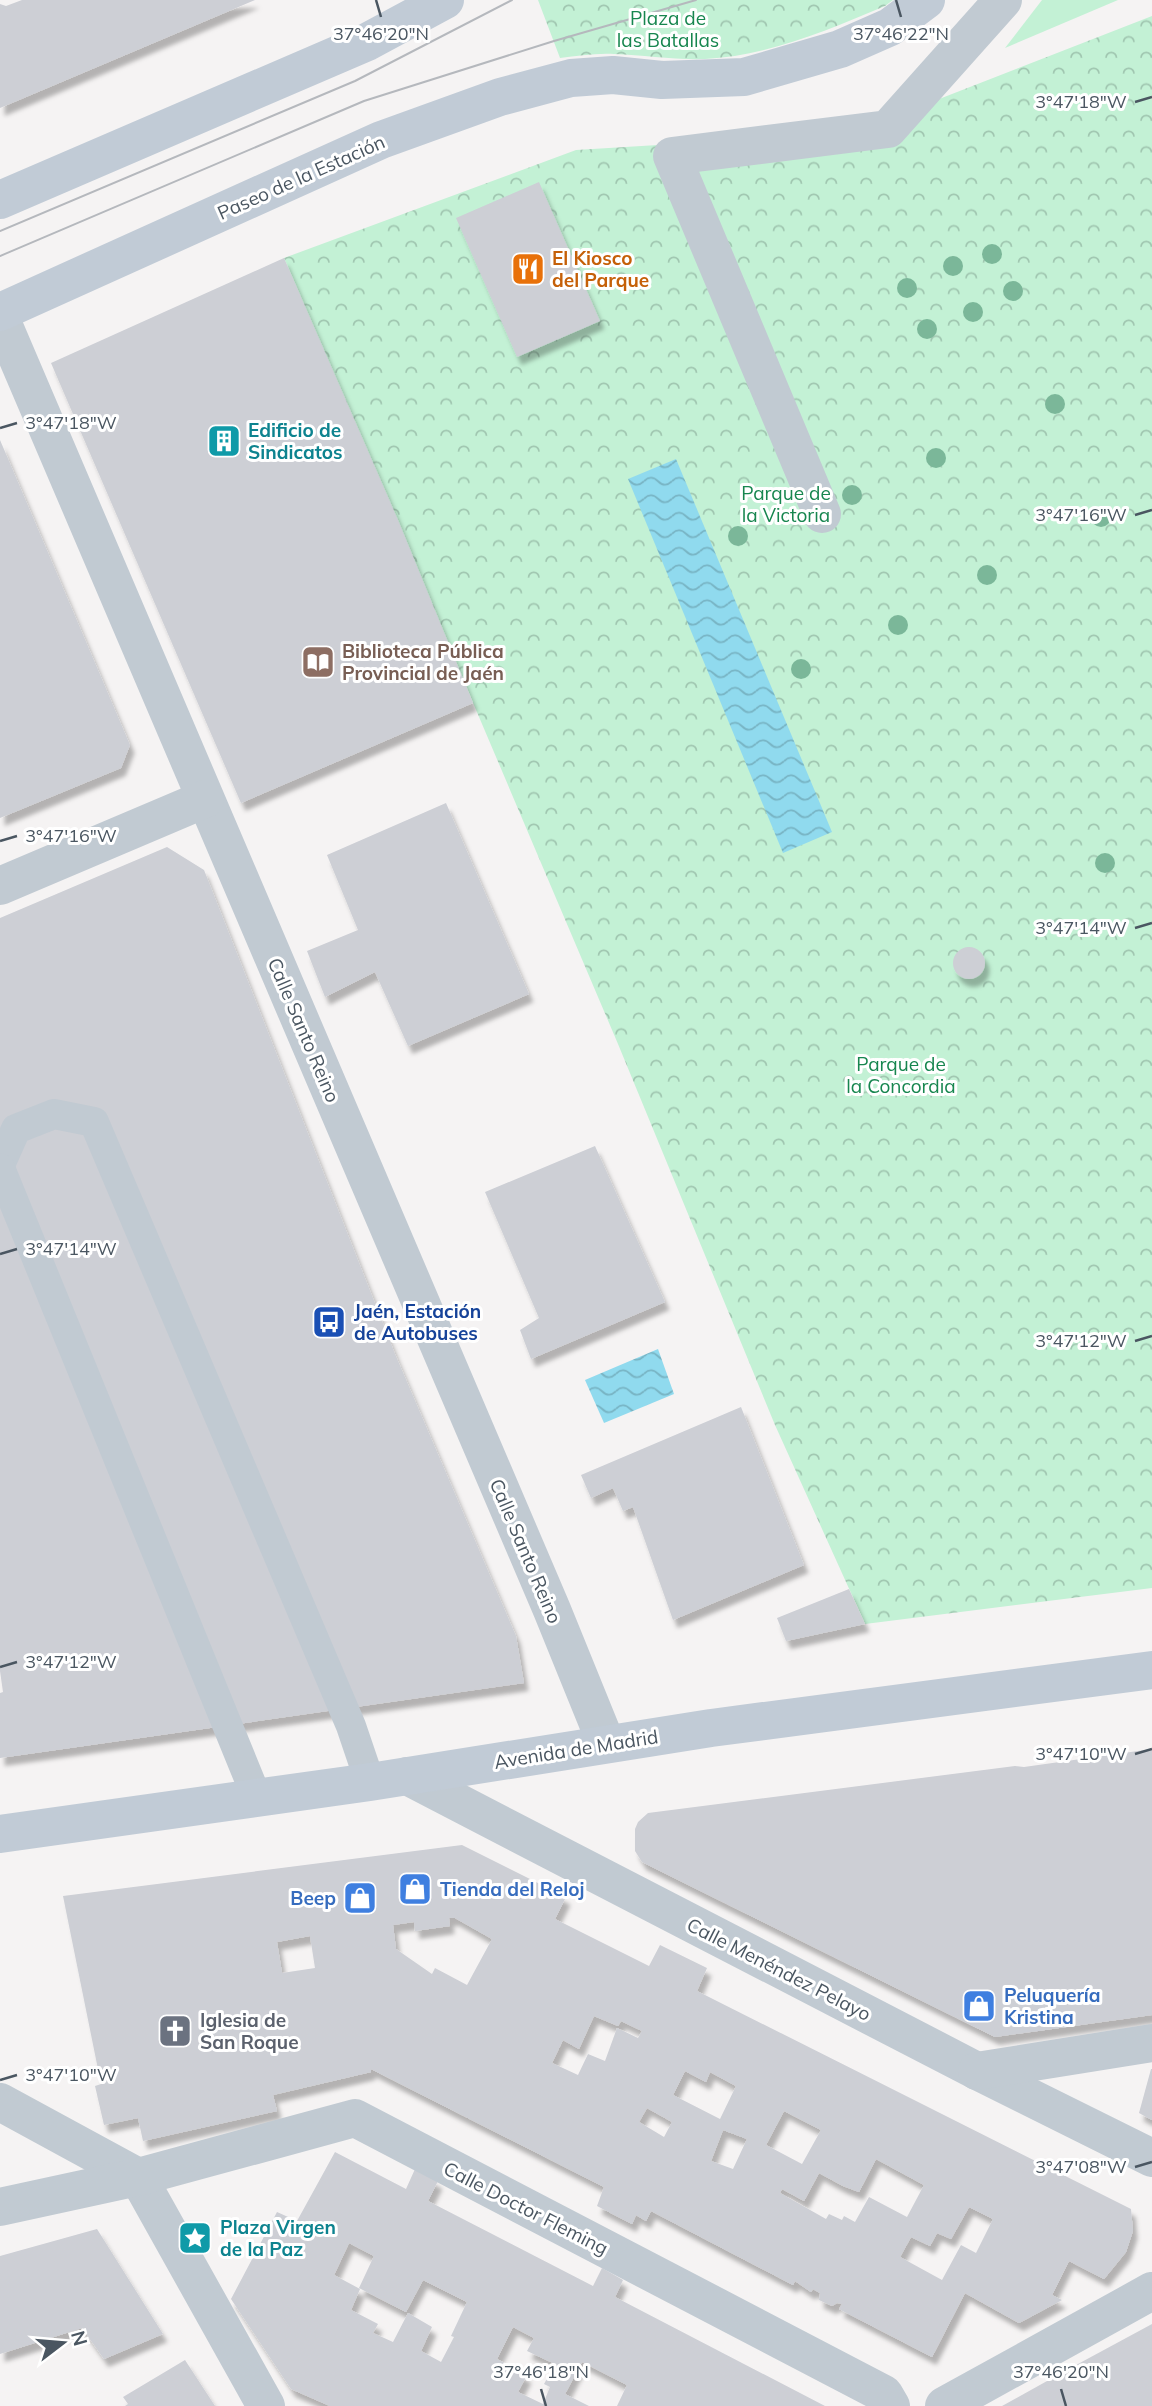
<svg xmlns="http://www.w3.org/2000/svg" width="1152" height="2406" viewBox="0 0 1152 2406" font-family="Mulish,sans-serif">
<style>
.green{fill:#c3f1d5}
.park{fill:url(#park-crowns)}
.water{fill:url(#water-waves)}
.building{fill:#cdcfd5;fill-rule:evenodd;filter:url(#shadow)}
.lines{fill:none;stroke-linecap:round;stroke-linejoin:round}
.lane{stroke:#c1cad2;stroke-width:30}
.street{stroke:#c1cad2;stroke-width:38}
.secondary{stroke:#c1cbd6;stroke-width:38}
.tram{stroke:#b5b8bd;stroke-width:2}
.tree{fill:#7bb799}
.ticks{fill:none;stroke:#4a5661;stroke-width:2.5}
.labels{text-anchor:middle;stroke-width:6;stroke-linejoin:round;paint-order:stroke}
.park-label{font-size:19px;fill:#17864f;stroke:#fff}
.street-label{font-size:19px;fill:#4a5661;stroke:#fff}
.food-label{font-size:19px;font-weight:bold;fill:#c56008;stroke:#fff;text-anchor:start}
.culture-label{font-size:19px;font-weight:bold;fill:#0d838f;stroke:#fff;text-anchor:start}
.education-label{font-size:19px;font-weight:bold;fill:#785e54;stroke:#fff;text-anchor:start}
.transit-label{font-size:19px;font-weight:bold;fill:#164399;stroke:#fff;text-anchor:start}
.shop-label{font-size:19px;font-weight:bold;fill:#366cbe;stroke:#fff;text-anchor:start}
.worship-label{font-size:19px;font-weight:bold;fill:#5b616d;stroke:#fff;text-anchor:start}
.ticks-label{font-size:18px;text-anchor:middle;fill:#4a5661;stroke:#fff;stroke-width:6;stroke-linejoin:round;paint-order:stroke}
</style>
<defs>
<pattern id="park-crowns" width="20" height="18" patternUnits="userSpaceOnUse" patternTransform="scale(1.75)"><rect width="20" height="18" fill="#c3f1d5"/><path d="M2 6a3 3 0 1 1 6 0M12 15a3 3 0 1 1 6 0" fill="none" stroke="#a0c6b0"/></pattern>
<pattern id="water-waves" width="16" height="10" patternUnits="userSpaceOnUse" patternTransform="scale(1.75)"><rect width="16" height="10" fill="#90daee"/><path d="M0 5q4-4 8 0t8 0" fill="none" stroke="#78b4c4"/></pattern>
<filter id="shadow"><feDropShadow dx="4.5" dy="8" stdDeviation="2" flood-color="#0004"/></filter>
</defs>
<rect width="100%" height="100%" fill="#f5f3f3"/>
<path class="green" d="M 1042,0 L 1118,0 L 1005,48 Z"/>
<g class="park">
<path d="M 538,0 L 893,0 L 885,6 C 828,30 768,56 705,59 C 674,60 644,55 614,54 C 596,53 578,56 560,58 Z"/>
<path d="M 1152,16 L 1152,1588 L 865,1624 L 775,1425 L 618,1044 L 284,258 L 576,150 L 852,133 Z"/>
</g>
<g class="water">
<path d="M 676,459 L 832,832 L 783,853 L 628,479 Z"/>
<path d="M 658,1349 L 674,1394 L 604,1423 L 585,1380 Z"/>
</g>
<g class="building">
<path d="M 22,0 L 255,0 L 0,108 L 0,4 L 6,6 Z"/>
<path d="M 539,182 L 600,321 L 517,357 L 456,218 Z"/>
<path d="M 284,258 L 398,520 L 473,703 L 241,803 L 51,363 Z"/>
<path d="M 0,440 L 130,745 L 121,768 L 0,818 Z"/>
<path d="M 446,803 L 529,994 L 408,1046 L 375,972 L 325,997 L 307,951 L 358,930 L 327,855 Z"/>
<path d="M 167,847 L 204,870 L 395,1354 L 516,1636 L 524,1683 L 0,1758 L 0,1693 L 3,1692 L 0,1671 L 0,918 Z"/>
<circle cx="969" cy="963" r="16"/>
<path d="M 595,1146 L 665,1302 L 531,1359 L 520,1330 L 539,1318 L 485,1192 Z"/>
<path d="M 741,1407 L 804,1565 L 673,1620 L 633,1507 L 623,1511 L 613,1488 L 591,1498 L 581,1475 Z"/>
<path d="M 849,1589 L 865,1624 L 786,1641 L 777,1618 Z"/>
<path d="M 1152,1749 L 1152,2015 L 995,2037 L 642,1862 L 635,1851 L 635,1829 L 638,1822 L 648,1813 L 1015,1766 L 1024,1767 Z"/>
<path d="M 462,1845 L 566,1897 L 555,1919 L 649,1966 L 660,1945 L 707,1968 L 697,1991 L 1131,2209 L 1133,2231 L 1126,2252 L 1104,2279 L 1069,2261 L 1052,2295 L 1062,2300 L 1019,2323 L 965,2293 L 932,2357 L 839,2309 L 842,2304 L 837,2303 L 832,2306 L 819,2300 L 820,2293 L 813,2289 L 811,2292 L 795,2281 L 793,2285 L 651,2211 L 646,2221 L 636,2215 L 632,2224 L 597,2206 L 604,2187 L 371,2069 L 371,2072 L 273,2095 L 277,2111 L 143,2141 L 138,2118 L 104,2125 L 95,2086 L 101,2084 L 63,1896 ZM 449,1918 L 455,1918 L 492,1939 L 467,1985 L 435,1968 L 432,1974 L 396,1949 L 393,1925 L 414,1922 L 415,1931 L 450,1926 ZM 310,1936 L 315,1968 L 282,1973 L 277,1942 ZM 594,2016 L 618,2026 L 621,2021 L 642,2031 L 638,2038 L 617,2028 L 605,2061 L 588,2054 L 578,2075 L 552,2063 L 563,2040 L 579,2049 ZM 685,2071 L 706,2082 L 710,2072 L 736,2086 L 720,2119 L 673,2095 ZM 647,2108 L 672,2122 L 664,2137 L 639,2122 ZM 784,2111 L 821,2130 L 802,2164 L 766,2145 ZM 723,2130 L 747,2139 L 733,2169 L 711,2161 ZM 876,2159 L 924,2185 L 907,2217 L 869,2197 L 855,2222 L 844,2216 L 842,2220 L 829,2214 L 826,2219 L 780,2193 L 782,2189 L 804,2201 L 819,2173 L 843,2186 L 859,2192 ZM 969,2207 L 993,2219 L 976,2253 L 961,2245 L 942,2280 L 900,2257 L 911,2237 L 930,2246 L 937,2233 L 951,2239 Z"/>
<path d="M 1151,2069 L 1152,2069 L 1152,2120 L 1139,2113 Z"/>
<path d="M 335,2152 L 406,2189 L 415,2169 L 438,2181 L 428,2201 L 593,2286 L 602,2268 L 623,2280 L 615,2297 L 825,2406 L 617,2406 L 627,2385 L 582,2362 L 565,2394 L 589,2406 L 330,2406 L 291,2389 L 231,2299 L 277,2212 L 297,2221 ZM 349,2243 L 374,2256 L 359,2288 L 406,2312 L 423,2280 L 467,2302 L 451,2336 L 454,2337 L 441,2362 L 421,2351 L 432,2327 L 408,2313 L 393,2342 L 373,2333 L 378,2324 L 351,2310 L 360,2289 L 334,2275 ZM 513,2327 L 534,2338 L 527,2351 L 555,2364 L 544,2384 L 550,2387 L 543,2404 L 518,2392 L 527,2375 L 497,2359 Z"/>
<path d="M 97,2229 L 163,2334 L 104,2359 L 82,2328 L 0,2354 L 0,2256 Z"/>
<path d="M 1152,2324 L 1152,2406 L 1002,2406 L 1065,2371 Z"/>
<path d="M 185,2360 L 215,2406 L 125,2406 L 128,2404 L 123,2397 Z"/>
</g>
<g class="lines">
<g class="lane">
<path d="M 0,1165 L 16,1129 L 54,1114 L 94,1122 L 351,1726 L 370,1782"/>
<path d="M 0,1168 L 257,1798"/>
</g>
<g class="street">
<path d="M 0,317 L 552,1610 L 606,1743"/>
<path d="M 822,514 L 672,156 L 888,129 L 1003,0"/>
<path d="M 0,886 L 205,799"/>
<path d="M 407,1776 L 977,2071 L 1152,2158"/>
<path d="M 977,2071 L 1152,2043"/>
<path d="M 0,2102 L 138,2177"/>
<path d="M 138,2177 L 266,2406"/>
<path d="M 0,2207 L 138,2177 L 355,2118 L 884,2394 L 891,2406"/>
<path d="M 944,2406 L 1152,2291"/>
</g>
<g class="secondary">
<path d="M 0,200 L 367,42 L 445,0"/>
<path d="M 0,312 L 381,140 L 500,97 L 571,78 L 613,75 L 662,80 L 744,77 L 840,49 L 890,27 L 926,0"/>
<path d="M 0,1834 L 370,1782 L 711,1728 L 1152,1670"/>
</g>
<g class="tram">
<path d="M 0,231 L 355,81 L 512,0"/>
<path d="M 0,256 L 364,101 L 554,41 L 696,0"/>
</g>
</g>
<g class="tree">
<circle cx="992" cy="254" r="10"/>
<circle cx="953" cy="266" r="10"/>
<circle cx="907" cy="288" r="10"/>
<circle cx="1013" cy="291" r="10"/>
<circle cx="973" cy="312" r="10"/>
<circle cx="927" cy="329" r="10"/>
<circle cx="1055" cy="404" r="10"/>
<circle cx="936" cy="458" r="10"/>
<circle cx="852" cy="495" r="10"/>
<circle cx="1101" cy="517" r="10"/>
<circle cx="738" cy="536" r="10"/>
<circle cx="987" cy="575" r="10"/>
<circle cx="898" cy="625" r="10"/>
<circle cx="801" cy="669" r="10"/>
<circle cx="1105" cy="863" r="10"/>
</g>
<path class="ticks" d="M 376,0 L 381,17M 896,0 L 901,17M 1135,102 L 1152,97M 0,428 L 17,423M 1135,515 L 1152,510M 0,841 L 17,836M 1135,928 L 1152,923M 0,1254 L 17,1249M 1135,1341 L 1152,1336M 0,1667 L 17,1662M 1135,1754 L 1152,1749M 0,2080 L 17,2075M 1135,2167 L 1152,2162M 541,2389 L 546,2406M 1061,2389 L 1066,2406"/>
<defs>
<symbol id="restaurant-square" viewBox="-11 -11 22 22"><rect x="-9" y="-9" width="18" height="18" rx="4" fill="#e8710a" stroke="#fff"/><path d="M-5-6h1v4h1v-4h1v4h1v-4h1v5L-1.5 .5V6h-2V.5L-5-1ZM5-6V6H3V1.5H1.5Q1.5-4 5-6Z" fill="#fff"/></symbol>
<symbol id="building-square" viewBox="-11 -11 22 22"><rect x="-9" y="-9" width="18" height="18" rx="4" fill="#0f9aa8" stroke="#fff"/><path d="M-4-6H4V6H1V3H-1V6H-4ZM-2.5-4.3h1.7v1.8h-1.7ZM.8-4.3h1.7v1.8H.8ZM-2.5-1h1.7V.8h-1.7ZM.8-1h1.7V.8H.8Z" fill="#fff"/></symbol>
<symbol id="library-square" viewBox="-11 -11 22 22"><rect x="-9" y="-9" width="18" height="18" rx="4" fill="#8d6e63" stroke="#fff"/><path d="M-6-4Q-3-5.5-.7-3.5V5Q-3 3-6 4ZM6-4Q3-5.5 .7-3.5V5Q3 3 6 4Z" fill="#fff"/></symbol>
<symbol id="bus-square" viewBox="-11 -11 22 22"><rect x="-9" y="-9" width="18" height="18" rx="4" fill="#1a4fb4" stroke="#fff"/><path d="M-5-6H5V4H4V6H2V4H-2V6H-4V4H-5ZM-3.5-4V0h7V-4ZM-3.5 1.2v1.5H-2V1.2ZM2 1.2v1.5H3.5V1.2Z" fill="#fff"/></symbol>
<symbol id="shop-square" viewBox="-11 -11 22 22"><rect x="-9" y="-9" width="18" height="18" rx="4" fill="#3f7fe0" stroke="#fff"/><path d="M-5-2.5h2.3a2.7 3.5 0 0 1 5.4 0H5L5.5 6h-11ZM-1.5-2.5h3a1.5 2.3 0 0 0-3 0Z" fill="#fff"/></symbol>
<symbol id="church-square" viewBox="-11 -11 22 22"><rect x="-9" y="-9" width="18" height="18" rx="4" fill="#6b7280" stroke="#fff"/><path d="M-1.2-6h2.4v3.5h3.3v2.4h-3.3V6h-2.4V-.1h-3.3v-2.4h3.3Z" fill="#fff"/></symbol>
<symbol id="sight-square" viewBox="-11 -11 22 22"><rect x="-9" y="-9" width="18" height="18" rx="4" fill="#0f9aa8" stroke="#fff"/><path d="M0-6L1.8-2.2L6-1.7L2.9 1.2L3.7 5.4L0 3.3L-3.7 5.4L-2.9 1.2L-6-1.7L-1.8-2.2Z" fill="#fff"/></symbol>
</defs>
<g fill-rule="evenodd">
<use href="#restaurant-square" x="509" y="250" width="38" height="38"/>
<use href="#building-square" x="205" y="422" width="38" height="38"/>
<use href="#library-square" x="299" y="643" width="38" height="38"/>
<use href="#bus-square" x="310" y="1303" width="38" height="38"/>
<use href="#shop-square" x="396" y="1870" width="38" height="38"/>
<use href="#shop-square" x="341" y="1879" width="38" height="38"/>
<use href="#shop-square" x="960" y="1987" width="38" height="38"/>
<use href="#church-square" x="156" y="2012" width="38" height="38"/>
<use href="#sight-square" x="176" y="2219" width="38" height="38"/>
</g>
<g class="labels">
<g class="park-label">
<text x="668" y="25">Plaza de<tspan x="668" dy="22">las Batallas</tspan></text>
<text x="786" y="500">Parque de<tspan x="786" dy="22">la Victoria</tspan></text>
<text x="901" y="1071">Parque de<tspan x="901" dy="22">la Concordia</tspan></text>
</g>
<g class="street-label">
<text transform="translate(301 177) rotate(-24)" y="7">Paseo de la Estación</text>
<text transform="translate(304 1030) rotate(67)" y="7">Calle Santo Reino</text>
<text transform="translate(526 1551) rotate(67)" y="7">Calle Santo Reino</text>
<text transform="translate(576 1749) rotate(-9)" y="7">Avenida de Madrid</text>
<text transform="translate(779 1969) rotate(27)" y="7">Calle Menéndez Pelayo</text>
<text transform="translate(526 2208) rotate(27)" y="7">Calle Doctor Fleming</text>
</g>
<g class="food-label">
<text x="552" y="265">El Kiosco<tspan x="552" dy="22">del Parque</tspan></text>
</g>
<g class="culture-label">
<text x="248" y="437">Edificio de<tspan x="248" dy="22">Sindicatos</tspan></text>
<text x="220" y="2234">Plaza Virgen<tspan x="220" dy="22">de la Paz</tspan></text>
</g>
<g class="education-label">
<text x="342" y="658">Biblioteca Pública<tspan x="342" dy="22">Provincial de Jaén</tspan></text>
</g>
<g class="transit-label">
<text x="354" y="1318">Jaén, Estación<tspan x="354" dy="22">de Autobuses</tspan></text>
</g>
<g class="shop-label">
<text x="440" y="1896">Tienda del Reloj</text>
<text x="336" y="1905" text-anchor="end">Beep</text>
<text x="1004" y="2002">Peluquería<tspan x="1004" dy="22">Kristina</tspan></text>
</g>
<g class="worship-label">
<text x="200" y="2027">Iglesia de<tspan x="200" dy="22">San Roque</tspan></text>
</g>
</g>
<g class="ticks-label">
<text x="381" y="40">37°46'20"N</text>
<text x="901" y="40">37°46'22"N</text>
<text x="1081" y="108">3°47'18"W</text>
<text x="71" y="429">3°47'18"W</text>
<text x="1081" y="521">3°47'16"W</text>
<text x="71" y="842">3°47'16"W</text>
<text x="1081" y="934">3°47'14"W</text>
<text x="71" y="1255">3°47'14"W</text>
<text x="1081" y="1347">3°47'12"W</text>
<text x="71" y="1668">3°47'12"W</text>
<text x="1081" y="1760">3°47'10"W</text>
<text x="71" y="2081">3°47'10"W</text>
<text x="1081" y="2173">3°47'08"W</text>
<text x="541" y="2378">37°46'18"N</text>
<text x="1061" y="2378">37°46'20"N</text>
</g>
<g transform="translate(63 2343) rotate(74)" stroke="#ffffff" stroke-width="5" paint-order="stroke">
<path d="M0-5L12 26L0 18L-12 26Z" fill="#4a5661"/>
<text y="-10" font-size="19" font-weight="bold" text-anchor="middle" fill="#4a5661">N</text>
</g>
</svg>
